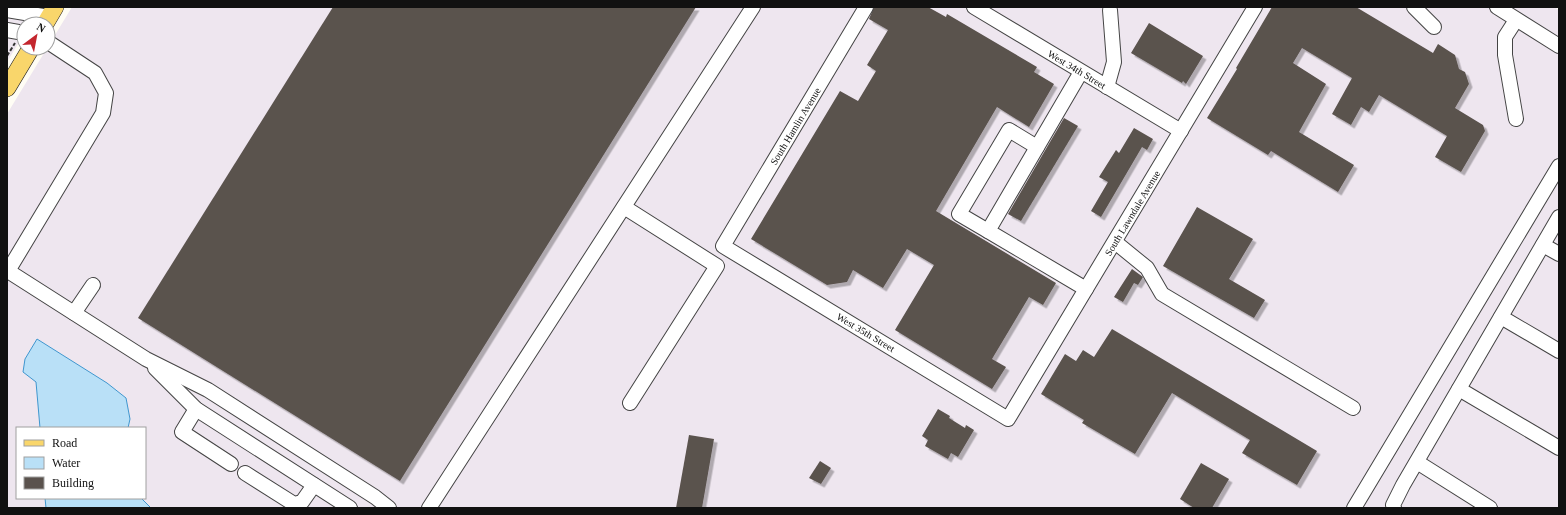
<svg xmlns="http://www.w3.org/2000/svg" width="1566" height="515" viewBox="0 0 1566 515" font-family="Georgia,serif">
<style>
.industrial{fill:#eee6ef}
.water{fill:#b9e0f7;stroke:#3f96cf}
.building{fill:#5a524d;filter:url(#shadow)}
.lines{fill:none;stroke-linecap:round;stroke-linejoin:round}
.minor-casing{stroke:#444;stroke-width:16}
.major-casing{stroke:#222;stroke-width:18}
.path{stroke:#333;stroke-width:2;stroke-dasharray:4 2;stroke-linecap:butt}
.minor{stroke:#fff;stroke-width:14}
.major{stroke:#f9d66b;stroke-width:17}
.labels{text-anchor:middle;stroke-width:4;stroke-linejoin:round;paint-order:stroke}
.street-label{font-size:10px;fill:#111;stroke:#fff}
</style>
<defs>
<filter id="shadow"><feDropShadow dx="3.5" dy="3.5" stdDeviation="0" flood-color="#0004"/></filter>
</defs>
<rect width="100%" height="100%" fill="#fffdf5"/>
<g class="industrial">
<path d="M 7,7 L 40,7 L 30,24 L 24,24 L 24,34 L 7,62 Z"/>
<path d="M 72,7 L 1554,7 L 1559,10 L 1559,508 L 151,508 L 141,498 L 145,498 L 145,428 L 128,428 L 130,419 L 126,398 L 107,383 L 37,339 L 36,382 L 40,428 L 17,428 L 17,498 L 45,498 L 46,508 L 7,508 L 7,114 Z"/>
</g>
<g class="water">
<path d="M 37,339 L 107,383 L 126,398 L 130,419 L 128,428 L 40,428 L 36,382 L 23,372 L 25,359 Z"/>
<path d="M 45,498 L 141,498 L 151,508 L 46,508 Z"/>
</g>
<g class="building">
<path d="M 333,7 L 696,7 L 400,481 L 138,318 Z"/>
<path d="M 874,7 L 928,7 L 946,17 L 947,14 L 1037,67 L 1034,72 L 1054,84 L 1029,127 L 997,107 L 936,211 L 1056,283 L 1043,305 L 1029,297 L 992,359 L 1006,367 L 992,389 L 895,330 L 934,265 L 907,249 L 883,288 L 853,270 L 847,282 L 827,285 L 751,239 L 840,91 L 858,101 L 876,71 L 867,65 L 888,30 L 869,19 Z"/>
<path d="M 1272,7 L 1356,7 L 1433,53 L 1438,44 L 1455,55 L 1459,69 L 1465,72 L 1469,84 L 1455,108 L 1483,125 L 1485,131 L 1461,172 L 1435,157 L 1447,136 L 1379,95 L 1369,112 L 1361,107 L 1351,125 L 1332,114 L 1352,78 L 1302,48 L 1293,63 L 1326,84 L 1299,132 L 1354,165 L 1338,192 L 1271,151 L 1268,155 L 1207,118 L 1237,69 L 1236,68 Z"/>
<path d="M 1149,23 L 1203,56 L 1186,84 L 1183,81 L 1182,83 L 1131,53 Z"/>
<path d="M 1064,118 L 1078,126 L 1021,221 L 1008,214 Z"/>
<path d="M 1134,128 L 1153,139 L 1147,150 L 1142,147 L 1101,217 L 1091,211 L 1108,182 L 1099,177 L 1116,150 L 1119,153 Z"/>
<path d="M 1197,207 L 1253,239 L 1229,279 L 1265,300 L 1254,318 L 1163,266 Z"/>
<path d="M 1132,269 L 1143,277 L 1138,285 L 1134,283 L 1123,302 L 1114,297 Z"/>
<path d="M 1112,329 L 1317,451 L 1297,485 L 1242,453 L 1250,440 L 1172,393 L 1135,454 L 1082,423 L 1084,420 L 1041,394 L 1065,354 L 1076,361 L 1083,350 L 1094,357 Z"/>
<path d="M 938,409 L 950,416 L 949,418 L 965,428 L 966,425 L 974,430 L 958,457 L 951,453 L 948,459 L 925,446 L 928,440 L 922,436 Z"/>
<path d="M 689,435 L 714,439 L 702,508 L 676,508 Z"/>
<path d="M 820,461 L 831,468 L 821,484 L 809,478 Z"/>
<path d="M 1201,463 L 1229,479 L 1212,508 L 1194,508 L 1180,499 Z"/>
</g>
<g class="lines">
<defs>
<g id="minor">
<path d="M 866,7 L 723,246 L 1008,419 L 1255,7"/>
<path d="M 974,7 L 1181,131"/>
<path d="M 1414,7 L 1434,27"/>
<path d="M 1497,7 L 1559,46"/>
<path d="M 7,10 L 49,17"/>
<path d="M 7,30 L 24,33"/>
<path d="M 48,42 L 95,73 L 106,93 L 103,113 L 8,271 L 146,359 L 208,390 L 375,497 L 389,508"/>
<path d="M 1081,72 L 988,231 L 1086,289"/>
<path d="M 1107,87 L 1114,62 L 1110,10"/>
<path d="M 1516,119 L 1505,55 L 1505,37 L 1516,20"/>
<path d="M 624,207 L 717,266 L 630,403"/>
<path d="M 988,231 L 959,214 L 1009,130 L 1037,147"/>
<path d="M 1115,242 L 1147,268 L 1162,294 L 1353,408"/>
<path d="M 1543,245 L 1559,254"/>
<path d="M 74,313 L 93,285"/>
<path d="M 1501,317 L 1559,351"/>
<path d="M 155,368 L 196,409 L 350,508"/>
<path d="M 1459,389 L 1559,448"/>
<path d="M 196,409 L 182,432 L 231,464"/>
<path d="M 1417,462 L 1490,508"/>
<path d="M 245,473 L 294,504 L 302,502 L 314,485"/>
<path d="M 429,508 L 753,7"/>
<path d="M 1354,508 L 1559,166"/>
<path d="M 1394,508 L 1393,505 L 1403,485 L 1559,217"/>
</g>
<g id="major">
<path d="M 45,24 L 55,7"/>
<path d="M 7,88 L 31,48"/>
</g>
</defs>
<use href="#minor" class="minor-casing"/>
<use href="#major" class="major-casing"/>
<path class="path" d="M 7,56 L 15,43"/>
<use href="#minor" class="minor"/>
<use href="#major" class="major"/>
</g>
<g class="labels">
<g class="street-label">
<text transform="translate(1077 69) rotate(31)" y="4">West 34th Street</text>
<text transform="translate(795 126) rotate(-59)" y="4">South Hamlin Avenue</text>
<text transform="translate(1132 213) rotate(-59)" y="4">South Lawndale Avenue</text>
<text transform="translate(866 332) rotate(31)" y="4">West 35th Street</text>
</g>
</g>
<rect width="1566" height="515" fill="none" stroke="#111111" stroke-width="16"/>
<rect x="16" y="427" width="130" height="72" fill="#ffffff" stroke="#a0a0a0"/>
<rect x="24" y="440" width="20" height="6" fill="#f9d66b" stroke="#a0a0a0"/>
<text x="52" y="447" font-size="12" fill="#111111">Road</text>
<rect x="24" y="457" width="20" height="12" fill="#b9e0f7" stroke="#a0a0a0"/>
<text x="52" y="467" font-size="12" fill="#111111">Water</text>
<rect x="24" y="477" width="20" height="12" fill="#5a524d" stroke="#a0a0a0"/>
<text x="52" y="487" font-size="12" fill="#111111">Building</text>
<g transform="translate(36 36) rotate(32)"><circle r="19" fill="#ffffff" stroke="#a0a0a0"/>
<path d="M0-3L7 15L0 10L-7 15Z" fill="#c4262e"/>
<text y="-6" font-size="11" font-weight="bold" text-anchor="middle" fill="#111111">N</text>
</g>
</svg>
